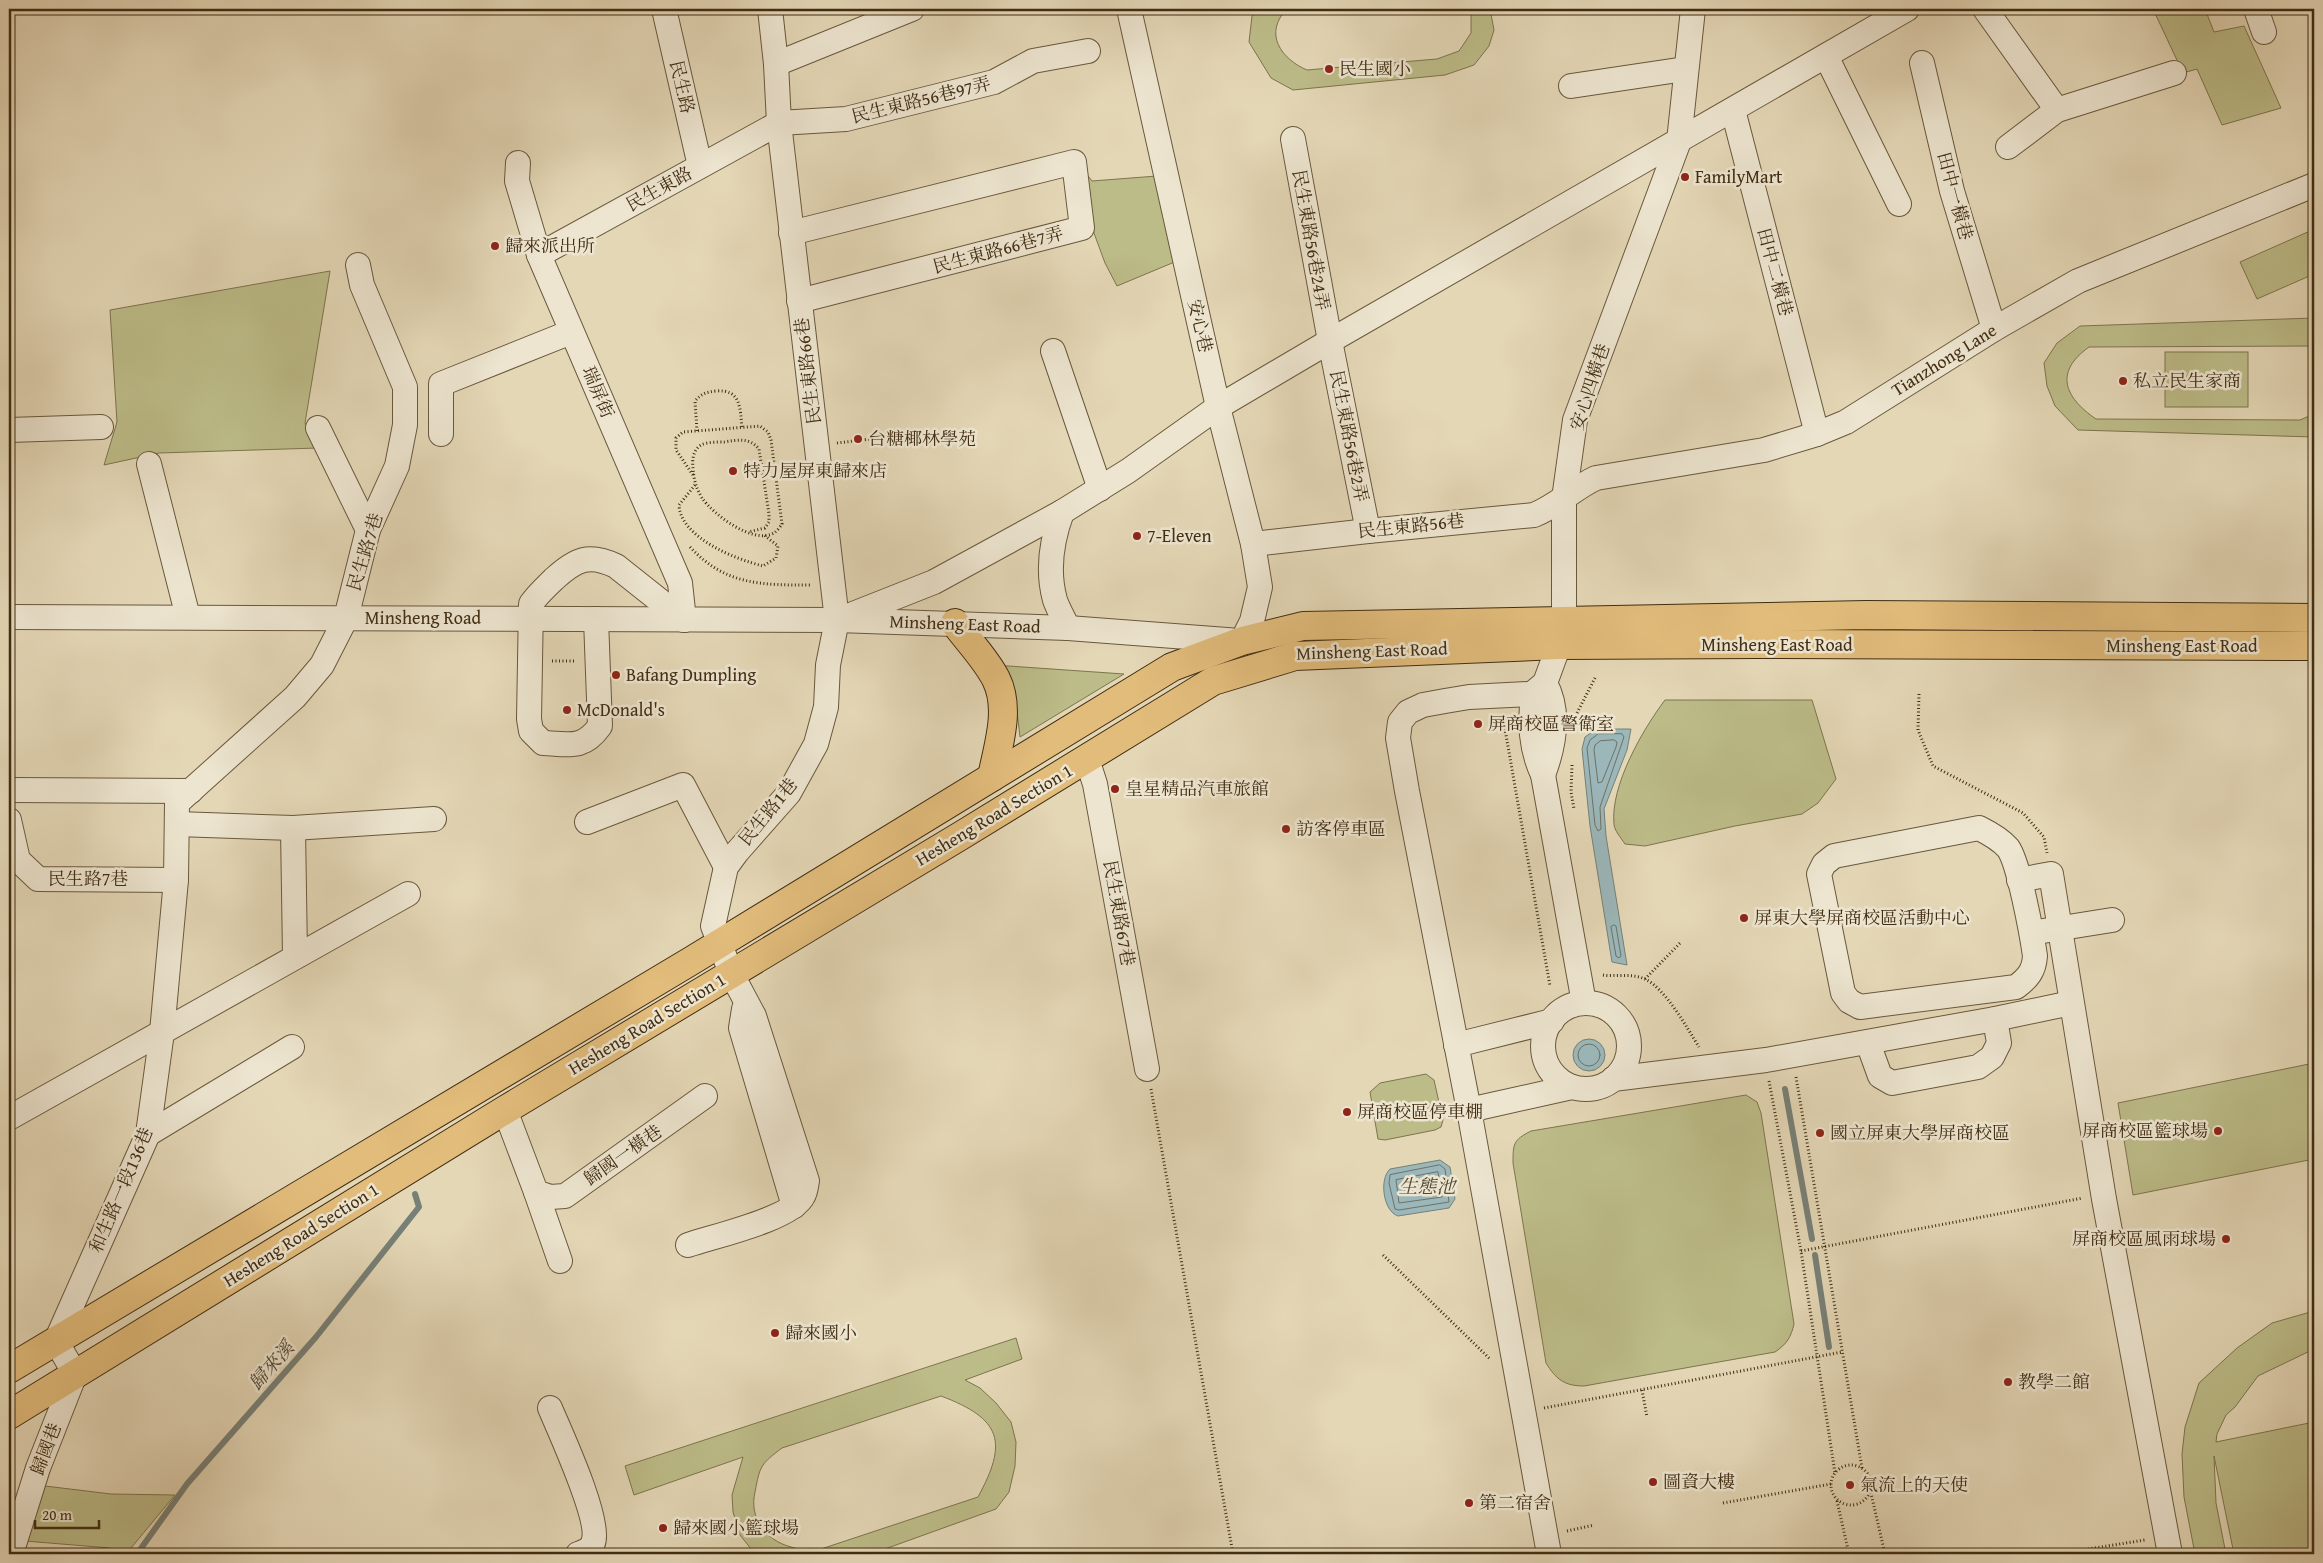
<svg xmlns="http://www.w3.org/2000/svg" width="2323" height="1563" viewBox="0 0 2323 1563" font-family="'Gentium Book Plus','Noto Serif TC',serif">
<style>
.green{fill:#bcbc88;stroke:#7e744e;fill-rule:evenodd}
.water{fill:#9bb7ba;stroke:#778077}
.lines{fill:none;stroke-linecap:round;stroke-linejoin:round}
.shore{stroke:#6e7266;stroke-width:1}
.stream{stroke:#778077;stroke-width:6}
.minor-casing{stroke:#69583c;stroke-width:26}
.major-casing{stroke:#402d13;stroke-width:30}
.path{stroke:#402d13;stroke-width:3;stroke-dasharray:1 2.5;stroke-linecap:butt}
.minor{stroke:#ede5d0;stroke-width:24}
.major{stroke:#e2bc7b;stroke-width:28}
.poi-dot{fill:#8f2418;stroke:#ede5d0;stroke-width:2}
.labels{text-anchor:middle;stroke-width:5;stroke-linejoin:round;paint-order:stroke}
.poi-label{font-size:18px;fill:#402d13;stroke:#ede5d0;text-anchor:start}
.street-label{font-size:18px;fill:#402d13;stroke:#ede5d0}
.water-label{font-size:19px;font-style:italic;fill:#524934;stroke:#ede5d0}
</style>
<rect width="100%" height="100%" fill="#e4d7b6"/>
<filter id="stains"><feTurbulence type="fractalNoise" baseFrequency=".004" numOctaves="4"/><feColorMatrix values="0 0 0 0 .2 0 0 0 0 .09 0 0 0 0 .02 0 0 0 .5 -.17"/></filter>
<radialGradient id="worn" r=".72"><stop offset=".6" stop-color="#630" stop-opacity="0"/><stop offset="1" stop-color="#630" stop-opacity=".3"/></radialGradient>
<g class="green">
<path d="M 1256,9 L 1287,9 C 1263,33 1281,59 1307,70 L 1437,59 L 1459,51 L 1471,33 L 1471,13 L 1468,9 L 1490,9 L 1494,30 L 1489,46 L 1474,65 L 1445,75 L 1293,90 L 1271,78 L 1249,42 L 1252,16 Z"/>
<path d="M 2153,9 L 2205,9 L 2214,32 L 2244,26 L 2281,108 L 2222,125 L 2197,69 L 2183,73 Z"/>
<path d="M 1084,171 L 1092,181 L 1157,176 L 1177,261 L 1117,286 L 1105,263 L 1091,225 Z"/>
<path d="M 2310,231 L 2314,240 L 2314,274 L 2257,299 L 2240,262 Z"/>
<path d="M 330,271 L 305,423 L 318,448 L 159,453 L 104,465 L 117,422 L 110,310 Z"/>
<path d="M 2314,318 L 2314,346 L 2089,347 C 2054,372 2064,397 2096,419 L 2300,420 L 2314,414 L 2314,437 L 2078,430 L 2055,406 L 2047,386 L 2044,363 L 2057,343 L 2080,326 Z"/>
<rect x="2165" y="352" width="83" height="55"/>
<path d="M 994,665 L 1124,674 L 1020,737 L 1016,703 Z"/>
<path d="M 1665,700 L 1812,700 L 1836,779 L 1818,803 L 1802,814 L 1735,826 L 1645,846 L 1625,844 C 1621,838 1614,830 1614,824 C 1610,786 1643,729 1665,700 Z"/>
<path d="M 2314,1063 L 2314,1159 L 2133,1195 L 2118,1103 Z"/>
<path d="M 1426,1074 L 1434,1080 L 1443,1120 L 1441,1127 L 1435,1130 L 1385,1140 L 1378,1139 L 1370,1092 L 1380,1083 Z"/>
<path d="M 1746,1095 L 1757,1102 L 1761,1113 L 1794,1324 C 1791,1337 1787,1344 1775,1352 L 1584,1386 C 1564,1386 1556,1379 1546,1363 L 1513,1163 C 1513,1144 1513,1140 1531,1131 Z"/>
<path d="M 2314,1311 L 2314,1349 L 2258,1376 L 2235,1407 L 2226,1415 L 2217,1434 L 2216,1442 L 2314,1422 L 2314,1554 L 2234,1554 L 2214,1456 L 2216,1503 L 2226,1554 L 2195,1554 L 2184,1497 L 2182,1454 L 2185,1427 L 2199,1383 L 2237,1348 L 2272,1323 Z"/>
<path d="M 1016,1338 L 1022,1359 L 965,1380 L 980,1388 L 996,1403 L 1011,1422 L 1016,1442 L 1015,1466 L 1009,1492 L 996,1509 L 871,1554 L 755,1554 L 740,1535 L 733,1512 L 732,1495 L 743,1457 L 634,1495 L 625,1466 ZM 941,1396 C 1002,1419 1008,1442 978,1497 L 818,1550 C 810,1549 799,1550 791,1547 C 765,1540 749,1518 755,1492 C 760,1465 761,1464 782,1448 Z"/>
<path d="M 45,1486 L 111,1494 L 175,1495 L 126,1554 L 107,1554 L 110,1548 L 25,1541 Z"/>
</g>
<g class="water">
<path d="M 1597,729 L 1631,729 L 1627,750 L 1604,809 L 1606,836 L 1627,965 L 1612,962 L 1590,826 L 1582,749 L 1585,737 Z"/>
<circle cx="1589" cy="1055" r="16"/>
<path d="M 1440,1160 L 1450,1167 L 1455,1199 L 1449,1208 L 1398,1216 C 1383,1211 1379,1179 1390,1169 Z"/>
</g>
<g class="lines">
<g class="shore">
<path d="M 1622,734 L 1624,737 L 1600,807 L 1601,829 L 1598,831 L 1595,825 L 1587,748 L 1590,740 L 1598,734 Z"/>
<path d="M 1614,740 L 1617,742 L 1616,747 L 1602,782 L 1598,783 L 1594,750 L 1595,745 L 1600,741 Z"/>
<path d="M 1614,925 L 1616,926 L 1621,956 L 1619,958 L 1616,956 L 1611,927 Z"/>
<circle cx="1589" cy="1055" r="11"/>
<path d="M 1440,1165 L 1445,1169 L 1449,1202 L 1399,1210 L 1395,1209 L 1389,1183 L 1390,1175 Z"/>
<path d="M 1438,1172 L 1442,1197 L 1399,1203 L 1396,1180 Z"/>
<path d="M 1431,1180 L 1433,1182 L 1433,1191 L 1405,1194 L 1405,1185 Z"/>
</g>
<g class="stream">
<path d="M 1785,1089 L 1812,1239"/>
<path d="M 1815,1255 L 1829,1347"/>
<path d="M 137,1554 L 187,1484 L 316,1337 L 419,1207 L 415,1194"/>
</g>
<defs>
<g id="minor">
<path d="M 664,9 L 700,166"/>
<path d="M 1129,9 L 1218,407 L 1253,544 L 1260,587 L 1252,621 L 1242,641"/>
<path d="M 1985,9 L 2057,110"/>
<path d="M 2256,9 L 2264,32"/>
<path d="M 1826,56 L 1899,204"/>
<path d="M 1922,63 L 1952,191 L 1994,329"/>
<path d="M 776,64 L 912,9"/>
<path d="M 1571,86 L 1685,69"/>
<path d="M 1733,110 L 1817,434"/>
<path d="M 1293,139 L 1330,341 L 1368,531"/>
<path d="M 2008,147 L 2057,110 L 2174,73"/>
<path d="M 518,163 L 517,181 L 539,255 L 680,583 L 684,620"/>
<path d="M 791,233 L 1074,162 L 1082,228 L 799,301"/>
<path d="M 539,255 L 779,123 L 846,119 L 994,82 L 1033,61 L 1088,51"/>
<path d="M 1053,351 L 1100,489"/>
<path d="M 318,428 L 368,530"/>
<path d="M 9,430 L 101,427"/>
<path d="M 441,434 L 441,384 L 571,332"/>
<path d="M 149,464 L 188,617"/>
<path d="M 1062,512 C 1052,539 1047,571 1055,600 C 1058,609 1064,619 1068,628"/>
<path d="M 1253,544 L 1368,531 L 1534,515 C 1557,506 1574,488 1596,478 L 1764,450 L 1817,434 L 1846,422 L 1994,329 L 2078,281 L 2314,185"/>
<path d="M 848,616 L 934,582 L 1062,512 L 1128,471 L 1218,407 L 1330,341 L 1907,9"/>
<path d="M 9,617 L 837,620 L 1068,628 L 1240,641"/>
<path d="M 596,619 L 600,726 C 583,750 569,744 543,743 L 531,731 L 529,719 L 531,604 C 537,595 546,587 554,579 C 576,559 589,553 616,566 L 684,620"/>
<path d="M 1087,759 L 1095,784 L 1147,1069"/>
<path d="M 1543,775 C 1554,746 1561,712 1545,683"/>
<path d="M 9,790 L 191,791"/>
<path d="M 9,820 L 18,860 L 38,879 L 176,880"/>
<path d="M 587,822 L 683,785 L 726,867"/>
<path d="M 177,824 L 293,828 L 434,819"/>
<path d="M 293,828 L 295,956"/>
<path d="M 1979,828 C 1989,833 2000,839 2008,848 C 2019,863 2032,935 2035,956 C 2034,971 2028,978 2016,987 L 1860,1007 L 1849,1001 L 1843,993 L 1819,874 L 1824,864 L 1834,856 Z"/>
<path d="M 2019,880 L 2051,874 L 2104,1199 L 2170,1554"/>
<path d="M 2043,931 L 2112,920"/>
<path d="M 1584,1003 L 1543,775 C 1530,747 1530,723 1533,693 L 1545,683 L 1559,645 L 1564,620 L 1564,499 L 1575,420 L 1679,141 L 1693,9"/>
<circle cx="1586" cy="1046" r="43"/>
<path d="M 744,1009 L 741,1028 L 794,1206"/>
<path d="M 1868,1043 L 1880,1076 L 1892,1083 L 1978,1067 L 1992,1057 L 1999,1043 L 1995,1019"/>
<path d="M 1456,1045 L 1552,1021"/>
<path d="M 1613,1079 L 1766,1060 L 1995,1019 L 2071,1003"/>
<path d="M 505,1110 L 536,1192 L 550,1197 L 565,1196 L 705,1096"/>
<path d="M 1469,1110 L 1407,791 L 1398,738 L 1400,722 L 1408,712 L 1423,705 L 1445,701 L 1469,697 L 1548,693"/>
<path d="M 9,1118 L 408,894"/>
<path d="M 148,1134 L 292,1047"/>
<path d="M 536,1192 L 560,1261"/>
<path d="M 688,1245 C 714,1236 792,1219 803,1196 C 806,1191 806,1185 807,1181 L 754,1016 L 731,973 L 713,926 L 726,867 L 737,852 L 789,793 L 816,744 L 826,707 L 828,665 L 837,620 L 779,123 L 776,64 L 770,9"/>
<path d="M 550,1408 C 560,1432 602,1522 593,1543 C 591,1549 584,1552 578,1554"/>
<path d="M 11,1554 L 38,1468 L 75,1374 L 56,1341 L 148,1134 L 162,1032 L 176,880 L 177,803 L 295,697 L 322,665 L 346,618 L 368,530 L 397,466 L 405,425 L 405,387 L 362,285 L 358,265"/>
<path d="M 1549,1554 L 1469,1110 L 1572,1087"/>
</g>
<g id="major">
<path d="M 955,623 C 968,641 986,659 996,679 C 1011,709 998,746 992,777"/>
<path d="M 9,1369 L 691,961 L 1172,667 L 1242,641 L 1303,626 L 1866,615 L 2314,618"/>
<path d="M 9,1415 L 505,1110 L 962,835 L 1213,681 L 1295,656 L 1559,645 L 1756,644 L 2314,646"/>
</g>
</defs>
<use href="#minor" class="minor-casing"/>
<use href="#major" class="major-casing"/>
<g class="path">
<path d="M 697,431 L 695,401 C 701,394 706,392 716,391 C 741,389 740,408 742,428"/>
<path d="M 837,443 L 879,438"/>
<path d="M 693,475 L 676,450 L 676,438 L 683,432 L 760,426 L 768,432 L 771,440 L 782,524 C 780,527 777,531 774,533 C 753,545 713,514 702,498 C 696,488 694,480 693,469 C 692,460 693,450 701,445 C 706,442 718,442 724,442 C 738,440 749,437 759,449 L 769,514 L 769,522 L 765,528 L 748,532"/>
<path d="M 695,485 L 679,505 C 681,538 735,559 763,566 L 776,558 L 778,546 L 764,535"/>
<path d="M 690,547 C 726,586 763,585 812,585"/>
<path d="M 552,661 L 576,661"/>
<path d="M 1919,694 L 1918,730 L 1933,766 L 2023,813 L 2044,837 L 2047,853"/>
<path d="M 1577,713 L 1596,676"/>
<path d="M 1503,718 L 1550,986"/>
<path d="M 1572,765 L 1571,792 L 1574,809"/>
<path d="M 1603,975 C 1615,977 1631,973 1645,979 C 1666,989 1687,1028 1699,1047"/>
<path d="M 1645,979 L 1681,942"/>
<path d="M 1796,1077 L 1862,1468"/>
<path d="M 1769,1081 L 1801,1251 L 1835,1473"/>
<path d="M 1151,1089 L 1233,1554"/>
<path d="M 1801,1251 L 2083,1198"/>
<path d="M 1383,1255 L 1490,1359"/>
<path d="M 1642,1390 L 1647,1417"/>
<path d="M 1544,1408 L 1842,1352"/>
<circle cx="1851" cy="1485" r="20"/>
<path d="M 1870,1489 L 1885,1554"/>
<path d="M 1837,1501 L 1849,1554"/>
<path d="M 1723,1503 L 1831,1484"/>
<path d="M 1567,1531 L 1594,1525"/>
<path d="M 2057,1554 L 2145,1540"/>
</g>
<use href="#minor" class="minor"/>
<use href="#major" class="major"/>
</g>
<g class="poi-dot">
<circle cx="1329" cy="69" r="5"/>
<circle cx="1685" cy="177" r="5"/>
<circle cx="495" cy="246" r="5"/>
<circle cx="2123" cy="381" r="5"/>
<circle cx="858" cy="439" r="5"/>
<circle cx="733" cy="471" r="5"/>
<circle cx="1137" cy="536" r="5"/>
<circle cx="616" cy="675" r="5"/>
<circle cx="567" cy="710" r="5"/>
<circle cx="1478" cy="724" r="5"/>
<circle cx="1115" cy="789" r="5"/>
<circle cx="1286" cy="829" r="5"/>
<circle cx="1744" cy="918" r="5"/>
<circle cx="1347" cy="1112" r="5"/>
<circle cx="2218" cy="1131" r="5"/>
<circle cx="1820" cy="1133" r="5"/>
<circle cx="2226" cy="1239" r="5"/>
<circle cx="775" cy="1333" r="5"/>
<circle cx="2008" cy="1382" r="5"/>
<circle cx="1653" cy="1482" r="5"/>
<circle cx="1850" cy="1485" r="5"/>
<circle cx="1469" cy="1503" r="5"/>
<circle cx="663" cy="1528" r="5"/>
</g>
<g class="labels">
<g class="poi-label">
<text x="1339" y="75">民生國小</text>
<text x="1695" y="183">FamilyMart</text>
<text x="505" y="252">歸來派出所</text>
<text x="2133" y="387">私立民生家商</text>
<text x="868" y="445">台糖椰林學苑</text>
<text x="743" y="477">特力屋屏東歸來店</text>
<text x="1147" y="542">7-Eleven</text>
<text x="626" y="681">Bafang Dumpling</text>
<text x="577" y="716">McDonald's</text>
<text x="1488" y="730">屏商校區警衛室</text>
<text x="1125" y="795">皇星精品汽車旅館</text>
<text x="1296" y="835">訪客停車區</text>
<text x="1754" y="924">屏東大學屏商校區活動中心</text>
<text x="1357" y="1118">屏商校區停車棚</text>
<text x="2208" y="1137" text-anchor="end">屏商校區籃球場</text>
<text x="1830" y="1139">國立屏東大學屏商校區</text>
<text x="2216" y="1245" text-anchor="end">屏商校區風雨球場</text>
<text x="785" y="1339">歸來國小</text>
<text x="2018" y="1388">教學二館</text>
<text x="1663" y="1488">圖資大樓</text>
<text x="1860" y="1491">氣流上的天使</text>
<text x="1479" y="1509">第二宿舍</text>
<text x="673" y="1534">歸來國小籃球場</text>
</g>
<g class="street-label">
<text transform="translate(682 87) rotate(77)" y="6">民生路</text>
<text transform="translate(921 100) rotate(-14)" y="6">民生東路56巷97弄</text>
<text transform="translate(659 189) rotate(-29)" y="6">民生東路</text>
<text transform="translate(1955 196) rotate(75)" y="6">田中一橫巷</text>
<text transform="translate(1311 240) rotate(80)" y="6">民生東路56巷24弄</text>
<text transform="translate(998 250) rotate(-15)" y="6">民生東路66巷7弄</text>
<text transform="translate(1775 272) rotate(75)" y="6">田中二橫巷</text>
<text transform="translate(1200 326) rotate(77)" y="6">安心巷</text>
<text transform="translate(1944 360) rotate(-32)" y="6">Tianzhong Lane</text>
<text transform="translate(808 371) rotate(-97)" y="6">民生東路66巷</text>
<text transform="translate(1590 387) rotate(-72)" y="6">安心四橫巷</text>
<text transform="translate(598 392) rotate(67)" y="6">瑞屏街</text>
<text transform="translate(1349 436) rotate(79)" y="6">民生東路56巷2弄</text>
<text transform="translate(1411 526) rotate(-6)" y="6">民生東路56巷</text>
<text transform="translate(365 552) rotate(-73)" y="6">民生路7巷</text>
<text x="423" y="624">Minsheng Road</text>
<text transform="translate(965 624) rotate(2)" y="6">Minsheng East Road</text>
<text x="1777" y="651">Minsheng East Road</text>
<text x="2182" y="652">Minsheng East Road</text>
<text transform="translate(1372 651) rotate(-2)" y="6">Minsheng East Road</text>
<text transform="translate(768 812) rotate(-51)" y="6">民生路1巷</text>
<text transform="translate(994 815) rotate(-31)" y="6">Hesheng Road Section 1</text>
<text x="88" y="885">民生路7巷</text>
<text transform="translate(1119 913) rotate(80)" y="6">民生東路67巷</text>
<text transform="translate(647 1024) rotate(-31)" y="6">Hesheng Road Section 1</text>
<text transform="translate(623 1155) rotate(-35)" y="6">歸國一橫巷</text>
<text transform="translate(121 1190) rotate(-67)" y="6">和生路一段136巷</text>
<text transform="translate(301 1235) rotate(-32)" y="6">Hesheng Road Section 1</text>
<text transform="translate(46 1449) rotate(-69)" y="6">歸國巷</text>
</g>
<g class="water-label">
<text x="1427" y="1193">生態池</text>
<text transform="translate(271 1365) rotate(-49)" y="7">歸來溪</text>
</g>
</g>
<rect width="2323" height="1563" fill="none" stroke="#e4d7b6" stroke-width="30"/>
<rect x="10" y="10" width="2303" height="1543" fill="none" stroke="#402d13" stroke-width="2.5"/>
<rect x="15" y="15" width="2293" height="1533" fill="none" stroke="#402d13"/>
<path d="M35 1520v8h64v-8" fill="none" stroke="#402d13" stroke-width="2.5"/>
<text x="42" y="1520" font-size="15" fill="#402d13" stroke="#ede5d0" stroke-width="4" paint-order="stroke">20 m</text>
<rect width="100%" height="100%" filter="url(#stains)"/>
<rect width="100%" height="100%" fill="url(#worn)"/>
</svg>
